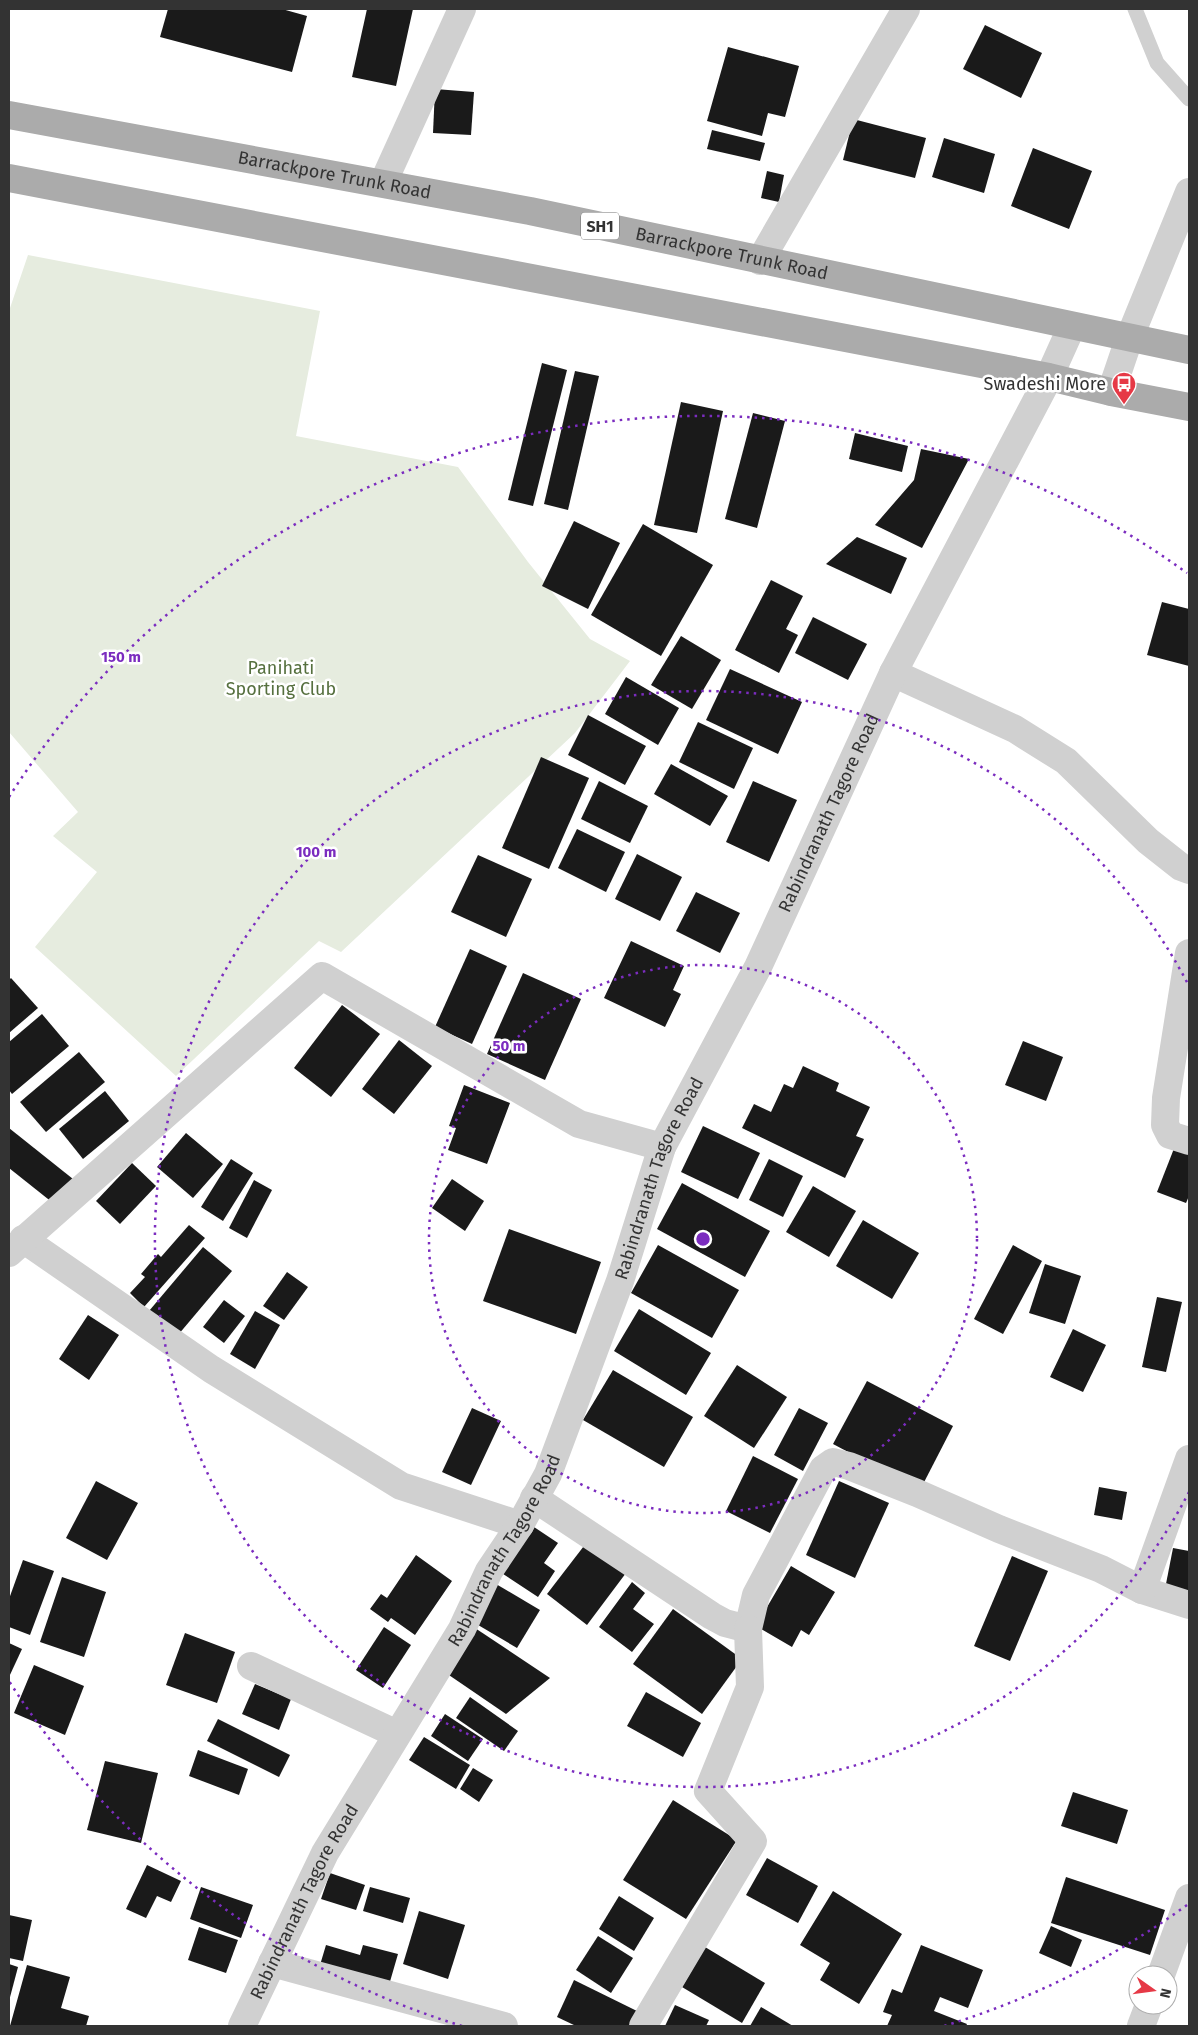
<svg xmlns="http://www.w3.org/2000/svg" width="1198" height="2035" viewBox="0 0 1198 2035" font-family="'Fira Sans',sans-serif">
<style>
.green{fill:#e6ecdf}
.building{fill:#1a1a1a}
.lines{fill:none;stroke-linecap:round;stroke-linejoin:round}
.lane{stroke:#d0d0d0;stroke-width:15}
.street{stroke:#d0d0d0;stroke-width:28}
.primary{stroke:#ababab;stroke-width:28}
.ring{fill:none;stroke:#7b2cbf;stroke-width:2.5;stroke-dasharray:2.5 5}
.labels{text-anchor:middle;stroke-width:5;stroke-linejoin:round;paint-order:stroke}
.shield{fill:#fff;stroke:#707070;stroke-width:1}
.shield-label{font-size:16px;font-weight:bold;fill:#333}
.street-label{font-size:18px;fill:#333;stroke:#fff}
.poi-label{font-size:18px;fill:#333;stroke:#fff;text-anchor:end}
.park-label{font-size:18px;fill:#56703f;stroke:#fff}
.centre{fill:#7b2cbf;stroke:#fff;stroke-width:2.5}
.ring-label{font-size:15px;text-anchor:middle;font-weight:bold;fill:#7b2cbf;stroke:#fff;stroke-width:5;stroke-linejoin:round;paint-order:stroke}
</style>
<rect width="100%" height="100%" fill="#fff"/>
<path class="green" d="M 28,255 L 320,311 L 296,436 L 458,467 L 528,562 L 590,639 L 630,661 L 575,733 L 341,952 L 319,941 L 176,1076 L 35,947 L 97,872 L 53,836 L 78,812 L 9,732 L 9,311 Z"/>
<g class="building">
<path d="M 168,9 L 282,9 L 307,16 L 292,72 L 160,37 Z"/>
<path d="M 367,9 L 413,9 L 396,86 L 352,77 Z"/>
<path d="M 985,25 L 1042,53 L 1021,98 L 963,69 Z"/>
<path d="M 728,47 L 799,66 L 785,117 L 768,113 L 762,136 L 707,121 Z"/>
<path d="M 435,89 L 474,92 L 471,135 L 433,133 Z"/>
<path d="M 853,119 L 926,138 L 915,178 L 843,160 Z"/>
<path d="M 712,130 L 765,143 L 760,161 L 707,149 Z"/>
<path d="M 944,138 L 995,154 L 984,193 L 932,177 Z"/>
<path d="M 1033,148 L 1092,171 L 1069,229 L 1011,206 Z"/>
<path d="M 767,171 L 784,175 L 779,202 L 761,198 Z"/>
<path d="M 542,363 L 567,370 L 533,506 L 508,500 Z"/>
<path d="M 575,371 L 599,376 L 568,510 L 544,504 Z"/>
<path d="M 681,402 L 723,411 L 697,533 L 654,525 Z"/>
<path d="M 753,413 L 785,421 L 757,528 L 725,519 Z"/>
<path d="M 855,433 L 908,446 L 902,472 L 849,459 Z"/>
<path d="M 921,449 L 969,459 L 922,548 L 875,525 L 914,480 Z"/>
<path d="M 574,521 L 620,543 L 588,609 L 542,586 Z"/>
<path d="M 643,524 L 713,565 L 661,656 L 591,615 Z"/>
<path d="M 857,537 L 907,558 L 891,594 L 826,564 Z"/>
<path d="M 771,580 L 803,596 L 786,629 L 798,635 L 779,673 L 735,650 Z"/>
<path d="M 1162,602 L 1189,609 L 1189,666 L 1147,655 Z"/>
<path d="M 813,617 L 867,644 L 848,680 L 795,653 Z"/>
<path d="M 681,636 L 721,660 L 692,709 L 651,685 Z"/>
<path d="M 730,669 L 802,702 L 778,754 L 706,720 Z"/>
<path d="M 626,677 L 679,708 L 658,745 L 605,714 Z"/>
<path d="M 588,715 L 646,746 L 625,785 L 568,755 Z"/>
<path d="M 698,722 L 753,748 L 734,789 L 679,762 Z"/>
<path d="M 541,757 L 589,778 L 549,869 L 502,848 Z"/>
<path d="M 671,764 L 728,796 L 710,826 L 654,794 Z"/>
<path d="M 599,781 L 648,806 L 630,843 L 581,819 Z"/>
<path d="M 753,781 L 797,800 L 769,862 L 726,842 Z"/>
<path d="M 577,829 L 625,852 L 606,892 L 558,868 Z"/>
<path d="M 637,854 L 682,877 L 660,921 L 615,899 Z"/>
<path d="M 478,855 L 532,879 L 506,937 L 451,912 Z"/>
<path d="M 696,892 L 740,913 L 720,953 L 676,931 Z"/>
<path d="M 631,941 L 684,966 L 673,990 L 681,994 L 665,1027 L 604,998 Z"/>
<path d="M 470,949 L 507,966 L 472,1044 L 435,1027 Z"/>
<path d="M 523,973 L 581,999 L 545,1080 L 487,1054 Z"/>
<path d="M 11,978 L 38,1008 L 9,1033 L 9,980 Z"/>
<path d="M 342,1005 L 380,1034 L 331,1097 L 294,1068 Z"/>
<path d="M 42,1014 L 69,1046 L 12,1094 L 9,1090 L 9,1042 Z"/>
<path d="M 399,1040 L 432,1066 L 394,1114 L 362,1089 Z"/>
<path d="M 1023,1041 L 1063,1057 L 1046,1101 L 1005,1085 Z"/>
<path d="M 79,1052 L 105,1082 L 46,1132 L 20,1102 Z"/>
<path d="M 803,1066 L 839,1083 L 836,1091 L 870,1107 L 856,1136 L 864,1139 L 845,1178 L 742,1128 L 754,1104 L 771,1112 L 784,1084 L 793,1088 Z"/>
<path d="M 464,1085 L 510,1103 L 487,1164 L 448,1150 L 456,1128 L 449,1126 Z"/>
<path d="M 105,1091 L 129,1121 L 83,1159 L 59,1129 Z"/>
<path d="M 703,1126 L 760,1153 L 738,1199 L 681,1172 Z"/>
<path d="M 9,1128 L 73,1179 L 53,1203 L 9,1168 Z"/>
<path d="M 186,1133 L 223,1164 L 193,1198 L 157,1167 Z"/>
<path d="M 1175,1146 L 1189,1151 L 1189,1196 L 1186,1203 L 1157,1192 Z"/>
<path d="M 231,1159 L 253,1173 L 223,1221 L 201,1207 Z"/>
<path d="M 769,1159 L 803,1176 L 783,1217 L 749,1200 Z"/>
<path d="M 132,1163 L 156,1186 L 120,1224 L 96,1201 Z"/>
<path d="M 452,1179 L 484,1201 L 465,1231 L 432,1208 Z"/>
<path d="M 254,1180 L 272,1190 L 247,1238 L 229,1228 Z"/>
<path d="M 682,1183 L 770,1231 L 745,1277 L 657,1229 Z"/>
<path d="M 813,1186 L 856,1211 L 829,1257 L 786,1232 Z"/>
<path d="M 863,1220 L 919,1253 L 892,1299 L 836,1266 Z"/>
<path d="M 189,1225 L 205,1238 L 144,1307 L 130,1293 L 145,1277 L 141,1274 L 158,1254 L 161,1257 Z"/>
<path d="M 509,1229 L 601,1262 L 576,1334 L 483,1301 Z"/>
<path d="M 658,1245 L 739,1290 L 712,1338 L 631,1293 Z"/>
<path d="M 1013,1245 L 1042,1261 L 1003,1334 L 974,1319 Z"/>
<path d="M 203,1247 L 232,1271 L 178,1335 L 149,1311 Z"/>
<path d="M 1045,1264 L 1081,1276 L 1065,1324 L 1029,1313 Z"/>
<path d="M 287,1272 L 308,1287 L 284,1320 L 263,1306 Z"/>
<path d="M 1157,1297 L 1182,1302 L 1166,1372 L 1142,1367 Z"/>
<path d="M 224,1300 L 245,1316 L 224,1343 L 203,1327 Z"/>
<path d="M 639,1309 L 711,1353 L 686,1395 L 614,1351 Z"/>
<path d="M 255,1311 L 280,1325 L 255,1369 L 230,1354 Z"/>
<path d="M 88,1315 L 119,1335 L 89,1380 L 59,1359 Z"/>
<path d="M 1073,1329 L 1106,1345 L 1083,1392 L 1050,1377 Z"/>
<path d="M 737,1365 L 787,1397 L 754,1448 L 704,1416 Z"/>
<path d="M 613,1370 L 693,1417 L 664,1467 L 583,1420 Z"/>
<path d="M 867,1381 L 953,1426 L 920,1490 L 833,1444 Z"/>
<path d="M 472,1408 L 501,1421 L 471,1485 L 442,1472 Z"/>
<path d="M 799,1408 L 828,1423 L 803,1471 L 774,1455 Z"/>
<path d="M 753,1456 L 798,1479 L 770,1533 L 726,1511 Z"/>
<path d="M 96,1481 L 138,1503 L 107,1560 L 66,1538 Z"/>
<path d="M 839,1481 L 889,1503 L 855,1578 L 806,1555 Z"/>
<path d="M 1099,1487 L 1127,1492 L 1122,1520 L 1094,1515 Z"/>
<path d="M 528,1523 L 558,1543 L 544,1563 L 555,1571 L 538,1597 L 497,1570 Z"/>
<path d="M 587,1542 L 626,1573 L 587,1625 L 547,1594 Z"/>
<path d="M 1173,1548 L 1189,1551 L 1189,1594 L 1165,1589 Z"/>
<path d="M 416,1555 L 452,1581 L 415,1635 L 391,1618 L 388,1622 L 370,1609 L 381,1594 L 387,1598 Z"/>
<path d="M 1012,1556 L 1048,1571 L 1010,1661 L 974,1646 Z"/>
<path d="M 23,1560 L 54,1571 L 30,1635 L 9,1627 L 9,1599 Z"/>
<path d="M 791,1566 L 835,1592 L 809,1635 L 801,1630 L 792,1647 L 756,1626 Z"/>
<path d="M 62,1577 L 106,1592 L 84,1657 L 40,1642 Z"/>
<path d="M 632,1582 L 645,1593 L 633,1609 L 654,1624 L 632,1652 L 599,1627 Z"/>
<path d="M 496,1584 L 540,1610 L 517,1648 L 473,1622 Z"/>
<path d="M 673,1609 L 742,1659 L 702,1714 L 633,1664 Z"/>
<path d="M 472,1626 L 550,1678 L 506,1714 L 443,1671 Z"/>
<path d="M 384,1627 L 411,1645 L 383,1688 L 356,1670 Z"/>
<path d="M 185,1633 L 235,1652 L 217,1703 L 166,1685 Z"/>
<path d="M 9,1643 L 22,1649 L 9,1677 Z"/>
<path d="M 34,1665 L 84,1686 L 65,1735 L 14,1713 Z"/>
<path d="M 255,1684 L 291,1699 L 279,1730 L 242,1714 Z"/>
<path d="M 646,1692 L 701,1723 L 683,1757 L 627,1726 Z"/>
<path d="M 470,1697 L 518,1731 L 504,1751 L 456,1718 Z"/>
<path d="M 445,1714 L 483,1739 L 468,1761 L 431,1736 Z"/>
<path d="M 218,1719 L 290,1755 L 279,1777 L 207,1741 Z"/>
<path d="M 424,1737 L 470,1765 L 456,1789 L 409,1760 Z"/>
<path d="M 198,1750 L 248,1769 L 239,1795 L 189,1776 Z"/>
<path d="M 105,1761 L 158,1773 L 141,1843 L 87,1830 Z"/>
<path d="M 473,1768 L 493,1780 L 479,1802 L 460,1789 Z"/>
<path d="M 1073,1792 L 1128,1810 L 1117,1844 L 1061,1826 Z"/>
<path d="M 673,1800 L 737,1840 L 686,1919 L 623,1880 Z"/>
<path d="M 767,1858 L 818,1886 L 798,1923 L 746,1895 Z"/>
<path d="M 147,1865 L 181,1881 L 171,1902 L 157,1896 L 146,1918 L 126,1909 Z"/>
<path d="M 330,1873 L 365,1885 L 356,1910 L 321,1899 Z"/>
<path d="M 1066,1877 L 1165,1910 L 1150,1955 L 1051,1923 Z"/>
<path d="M 201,1887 L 253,1905 L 241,1938 L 190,1919 Z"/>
<path d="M 370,1887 L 410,1898 L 403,1923 L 363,1911 Z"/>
<path d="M 833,1891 L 902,1934 L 859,2004 L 820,1980 L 830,1963 L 800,1945 Z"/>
<path d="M 619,1896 L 654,1918 L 634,1951 L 599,1929 Z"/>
<path d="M 419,1911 L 465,1925 L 448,1979 L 403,1964 Z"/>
<path d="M 9,1915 L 32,1920 L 23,1961 L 9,1958 Z"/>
<path d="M 1051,1926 L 1082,1940 L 1071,1967 L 1039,1953 Z"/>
<path d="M 199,1927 L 238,1940 L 226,1973 L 188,1960 Z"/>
<path d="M 598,1936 L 633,1958 L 611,1993 L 576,1970 Z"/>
<path d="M 326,1945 L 360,1955 L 363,1945 L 398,1954 L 389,1985 L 320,1965 Z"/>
<path d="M 921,1945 L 983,1970 L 968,2008 L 940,1997 L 934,2011 L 967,2024 L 966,2026 L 887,2026 L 892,2015 L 883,2012 L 892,1989 L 902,1993 Z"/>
<path d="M 705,1947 L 765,1983 L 742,2023 L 682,1987 Z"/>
<path d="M 9,1964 L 18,1967 L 9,2001 Z"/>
<path d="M 27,1965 L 70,1977 L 61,2008 L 89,2016 L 86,2026 L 10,2026 Z"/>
<path d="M 574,1980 L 637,2011 L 629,2026 L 576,2026 L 557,2017 Z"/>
<path d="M 675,2005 L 709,2020 L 706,2026 L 665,2026 Z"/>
<path d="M 761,2007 L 793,2026 L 750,2026 Z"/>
</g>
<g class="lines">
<path class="lane" d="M 1135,9 L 1157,63 L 1189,99"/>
<g class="street">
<path d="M 383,183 L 462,9"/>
<path d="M 760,261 L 906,9"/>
<path d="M 1111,392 L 1129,339 L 1189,192"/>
<path d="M 893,673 L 1015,729 L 1066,761 L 1148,841 L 1181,867 L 1189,870"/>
<path d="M 1189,953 L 1166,1098 L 1165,1125 L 1170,1135 L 1189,1141"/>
<path d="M 23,1239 L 211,1369 L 401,1486 L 520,1525"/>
<path d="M 9,1253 L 322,976 L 579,1124 L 662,1147"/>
<path d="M 534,1498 L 712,1616 L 725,1623 L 748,1629 L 756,1595 L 823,1469 L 833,1462 L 849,1466 L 917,1493 L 999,1529 L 1101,1569 L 1142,1590 L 1189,1605"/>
<path d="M 1142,1590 L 1189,1459"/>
<path d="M 251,1666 L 397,1734"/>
<path d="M 272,1963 L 504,2026"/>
<path d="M 1161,1975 L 1189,1898"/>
<path id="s1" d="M 242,2026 L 325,1853 L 462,1629 L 489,1571 L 520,1525 L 548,1474 L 620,1281 L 662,1147 L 758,967 L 893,673 L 1049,377 L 1072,326"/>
<path d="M 643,2026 L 753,1841 L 708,1791 L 750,1687 L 748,1629"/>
<path d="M 1141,2026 L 1149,2005"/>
</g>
<g class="primary">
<path id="s2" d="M 9,115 L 530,211 L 1189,350"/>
<path d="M 9,178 L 1049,377 L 1111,392 L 1189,407"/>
</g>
</g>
<g class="ring">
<circle cx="703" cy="1239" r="274"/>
<path d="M1189 1492A548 548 0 1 1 1189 986"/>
<path d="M1187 1905A823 823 0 0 1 944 2026M462 2026A823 823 0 0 1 9 1681M9 797A823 823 0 0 1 1187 573"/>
</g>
<defs>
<symbol id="bus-pin" viewBox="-11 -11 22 30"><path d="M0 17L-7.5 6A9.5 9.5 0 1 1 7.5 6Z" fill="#e63946" stroke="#fff"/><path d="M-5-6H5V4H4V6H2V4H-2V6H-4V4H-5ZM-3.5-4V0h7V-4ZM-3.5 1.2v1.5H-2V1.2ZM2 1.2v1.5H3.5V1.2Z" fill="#fff"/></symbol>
</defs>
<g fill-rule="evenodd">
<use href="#bus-pin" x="1110" y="370" width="28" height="38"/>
</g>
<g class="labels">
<rect class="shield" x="581" y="212.5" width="38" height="27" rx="4"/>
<g class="shield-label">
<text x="600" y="232">SH1</text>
</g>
<g class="street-label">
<text dy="6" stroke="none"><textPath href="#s2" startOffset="331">Barrackpore Trunk Road</textPath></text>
<text dy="6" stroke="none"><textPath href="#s2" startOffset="736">Barrackpore Trunk Road</textPath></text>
<text dy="6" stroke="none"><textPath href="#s1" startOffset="1352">Rabindranath Tagore Road</textPath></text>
<text dy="6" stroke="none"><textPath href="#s1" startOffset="948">Rabindranath Tagore Road</textPath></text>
<text dy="6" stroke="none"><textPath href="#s1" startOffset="544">Rabindranath Tagore Road</textPath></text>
<text dy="6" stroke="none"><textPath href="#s1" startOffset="139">Rabindranath Tagore Road</textPath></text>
</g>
<g class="poi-label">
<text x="1106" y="390">Swadeshi More</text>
</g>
<g class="park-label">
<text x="281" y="674">Panihati<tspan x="281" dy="21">Sporting Club</tspan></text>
</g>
</g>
<circle cx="703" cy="1239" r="8" class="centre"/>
<g class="ring-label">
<text x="121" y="662">150 m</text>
<text x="316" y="857">100 m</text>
<text x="509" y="1051">50 m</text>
</g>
<rect width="1198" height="2035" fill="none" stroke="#333333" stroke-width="20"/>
<g transform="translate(1153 1990) rotate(104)"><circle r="24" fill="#ffffff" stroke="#adadad"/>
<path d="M0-4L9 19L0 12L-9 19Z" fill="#e63946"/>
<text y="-8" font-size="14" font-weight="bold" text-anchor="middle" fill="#333333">N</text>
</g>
</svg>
